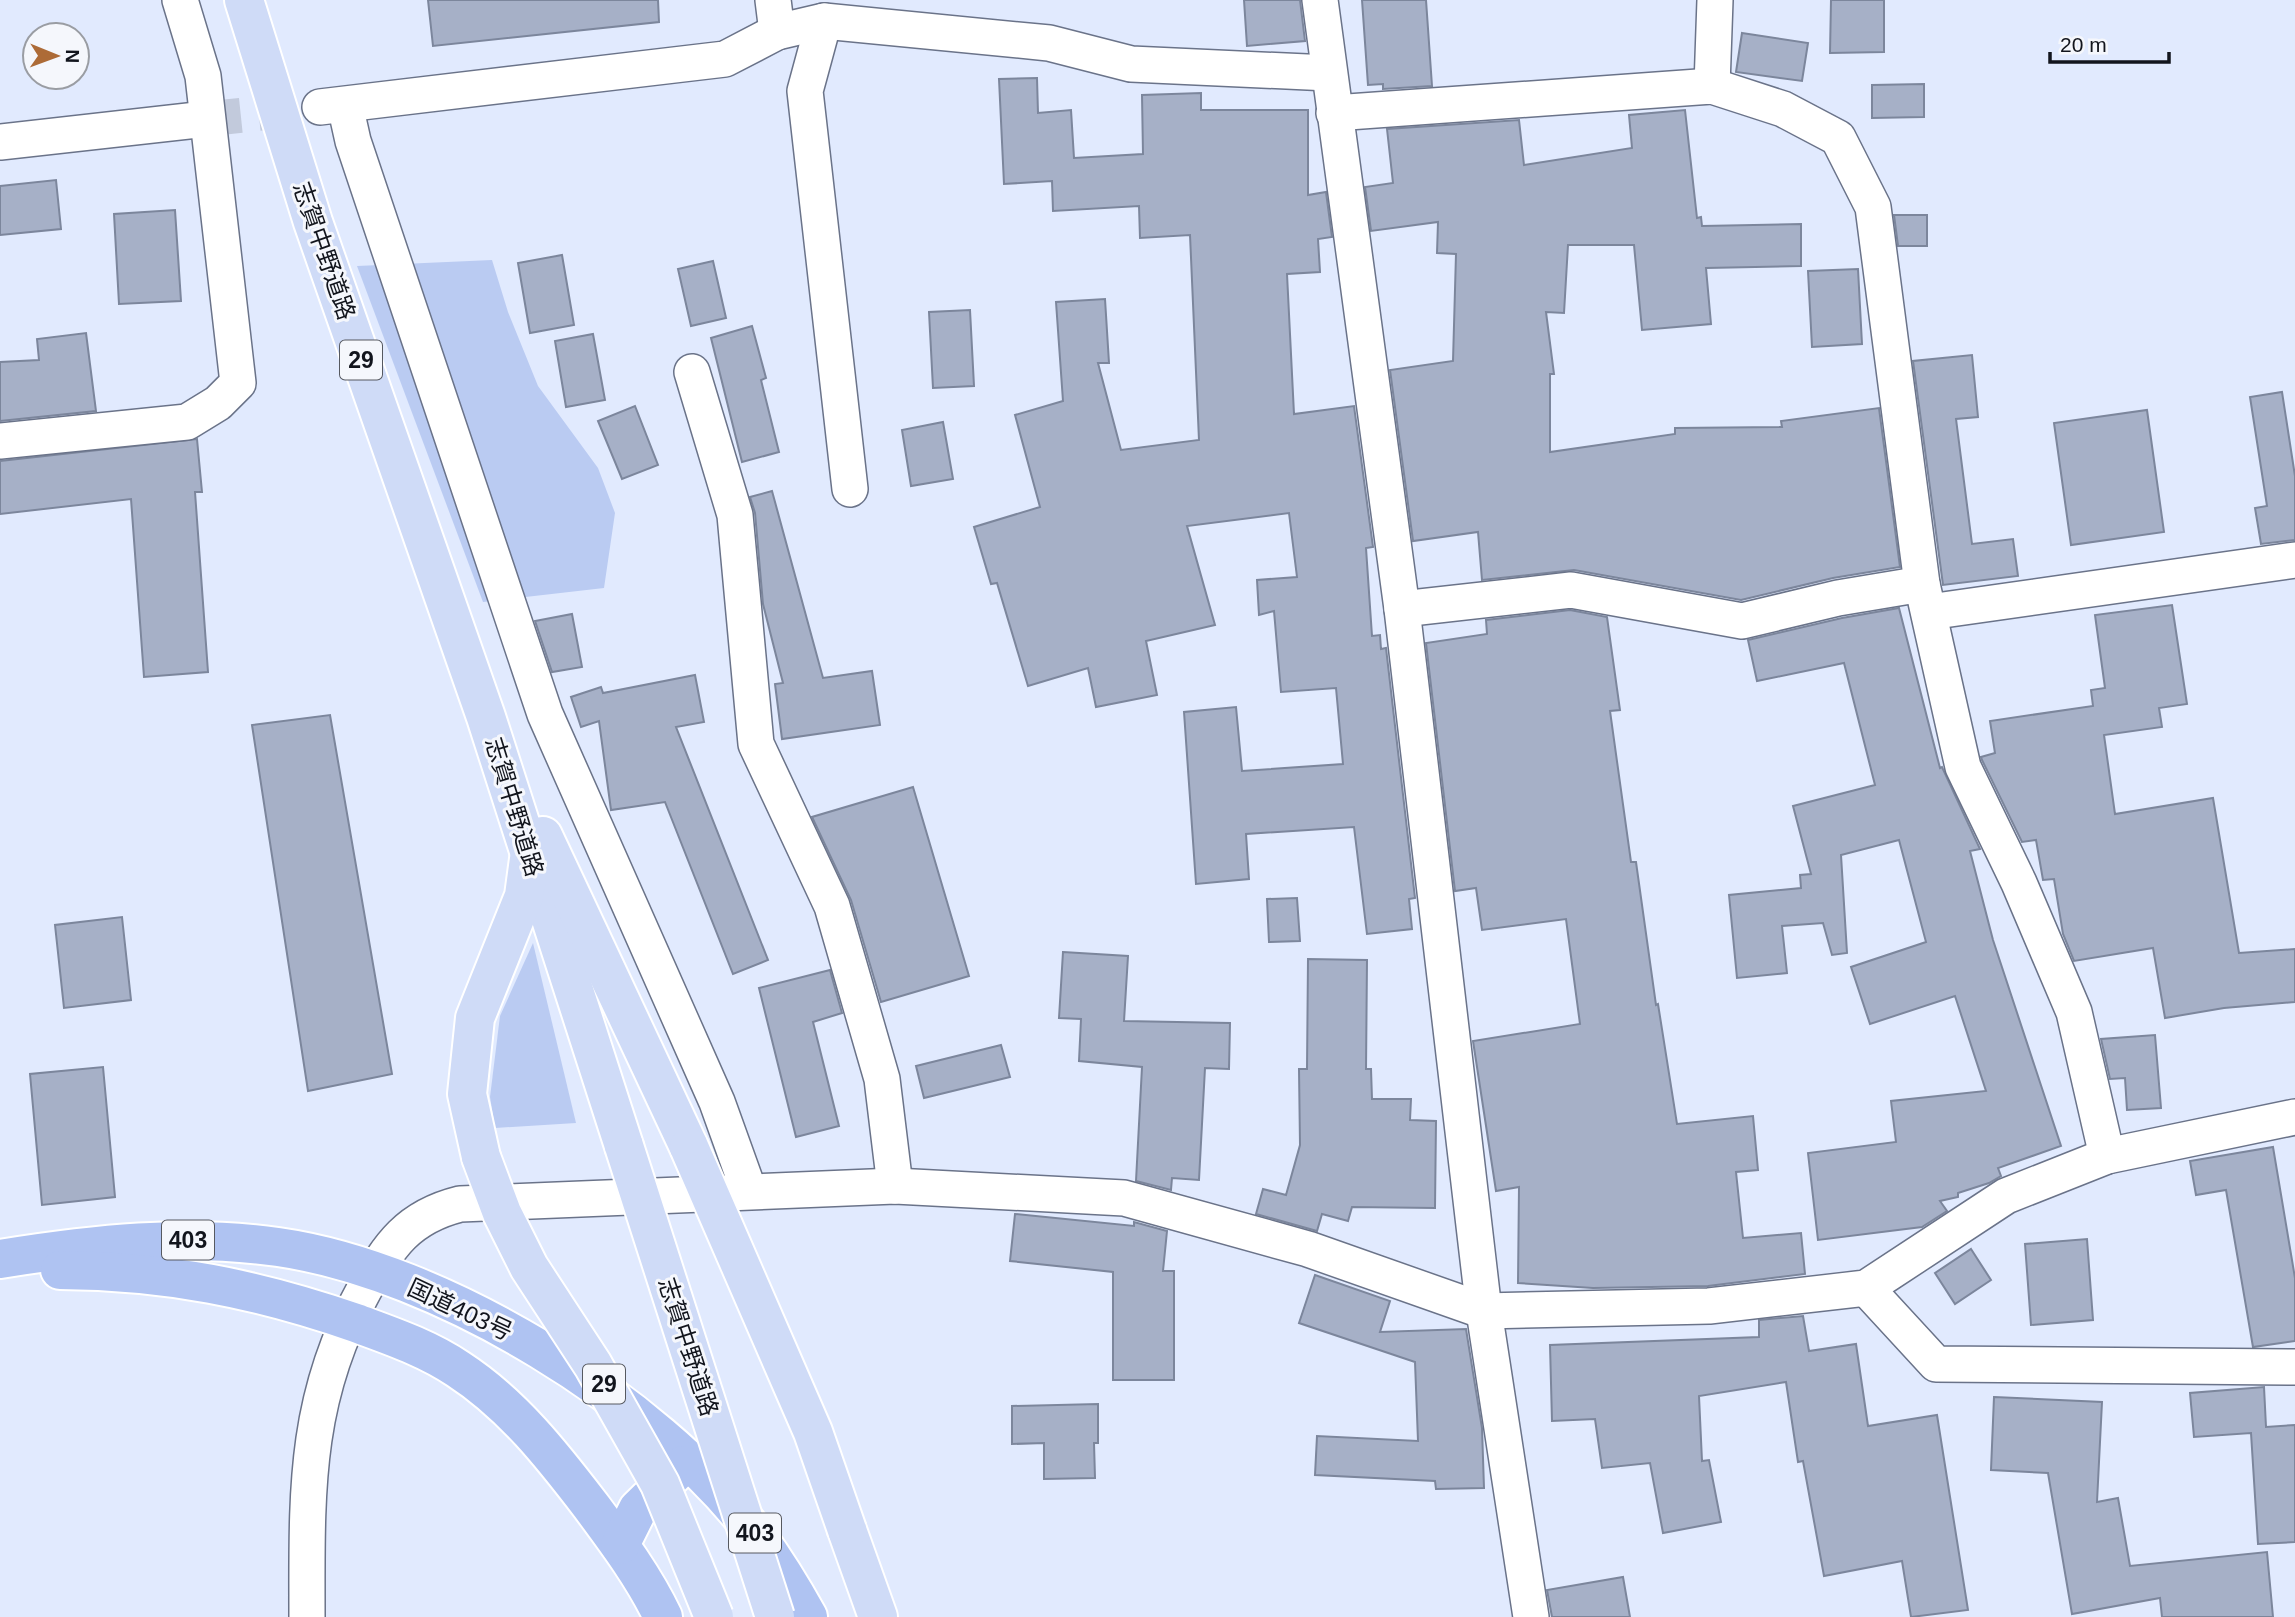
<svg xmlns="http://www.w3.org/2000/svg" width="2295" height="1617" viewBox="0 0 2295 1617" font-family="Helvetica,'Noto Sans JP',sans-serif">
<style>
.green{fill:#bacbf2}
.building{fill:#a6b0c7;stroke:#7c869c;stroke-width:2}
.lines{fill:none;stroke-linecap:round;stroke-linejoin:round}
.street-tunnel{stroke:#c2cadc;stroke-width:35;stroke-dasharray:35 18;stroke-linecap:butt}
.street-casing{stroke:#6a7389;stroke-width:38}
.primary-casing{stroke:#fff;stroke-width:42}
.highway-casing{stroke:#fff;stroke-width:42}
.street{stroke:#fff;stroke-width:35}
.primary{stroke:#cfdbf7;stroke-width:38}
.highway{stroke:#afc3f2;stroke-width:38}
.primary-bridge-casing{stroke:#fff;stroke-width:42;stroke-linecap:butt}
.primary-bridge{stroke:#cfdbf7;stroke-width:38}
.labels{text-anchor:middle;stroke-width:6;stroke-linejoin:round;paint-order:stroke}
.shield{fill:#f5f7fc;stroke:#565960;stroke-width:2}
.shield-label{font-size:23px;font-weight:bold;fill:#12151d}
.street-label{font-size:24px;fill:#12151d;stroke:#f5f7fc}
</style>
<rect width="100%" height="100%" fill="#e1eafe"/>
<g class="green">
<path d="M 492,260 L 508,312 L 538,386 L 598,468 L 615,513 L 604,588 L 483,602 L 357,266 Z"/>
<path d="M 533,943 L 576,1123 L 495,1128 L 490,1097 L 500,1016 Z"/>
</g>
<g class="building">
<path d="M 428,0 L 658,0 L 659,22 L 433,46 Z"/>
<path d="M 1244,0 L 1300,0 L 1305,41 L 1247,46 Z"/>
<path d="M 1362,0 L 1426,0 L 1432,86 L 1383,89 L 1383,84 L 1368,85 Z"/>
<path d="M 1831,0 L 1884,0 L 1884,52 L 1830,53 Z"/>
<path d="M 1742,33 L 1808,43 L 1802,81 L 1736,72 Z"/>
<path d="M 1037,78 L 1038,113 L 1071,110 L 1074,158 L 1143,154 L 1142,95 L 1201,93 L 1201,110 L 1308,110 L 1308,195 L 1326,192 L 1332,237 L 1318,239 L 1320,272 L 1287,274 L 1294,414 L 1354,406 L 1373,547 L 1366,548 L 1372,636 L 1380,635 L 1381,649 L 1386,648 L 1415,898 L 1409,899 L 1412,929 L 1367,934 L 1354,827 L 1246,834 L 1249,879 L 1196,884 L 1184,712 L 1236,707 L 1242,771 L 1343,764 L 1336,688 L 1281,692 L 1274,611 L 1259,615 L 1257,580 L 1297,577 L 1289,513 L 1187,526 L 1215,625 L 1146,641 L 1157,695 L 1096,707 L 1088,668 L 1028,686 L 997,583 L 991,584 L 974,527 L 1040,507 L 1015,415 L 1063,401 L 1056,302 L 1105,299 L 1109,363 L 1098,363 L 1121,450 L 1199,440 L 1190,235 L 1140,238 L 1139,206 L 1053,211 L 1052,181 L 1004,184 L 999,79 Z"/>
<path d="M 1924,84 L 1924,117 L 1872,118 L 1872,85 Z"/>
<path d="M 1685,110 L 1697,218 L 1701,217 L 1702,226 L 1801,224 L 1801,266 L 1706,268 L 1711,324 L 1642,330 L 1634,245 L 1568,245 L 1564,313 L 1546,312 L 1554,374 L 1550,374 L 1550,452 L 1675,434 L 1675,428 L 1782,427 L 1781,421 L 1879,408 L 1900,567 L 1833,578 L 1741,600 L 1574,570 L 1482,580 L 1478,532 L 1413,541 L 1390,370 L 1453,361 L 1456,254 L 1437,253 L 1438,222 L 1371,231 L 1365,187 L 1393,183 L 1387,129 L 1519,120 L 1524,165 L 1632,148 L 1629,115 Z"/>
<path d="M 56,180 L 61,229 L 0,235 L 0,186 Z"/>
<path d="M 175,210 L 181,301 L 119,304 L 114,214 Z"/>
<path d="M 1894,215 L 1927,215 L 1927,246 L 1898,246 Z"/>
<path d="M 562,255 L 574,325 L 530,333 L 518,263 Z"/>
<path d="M 713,261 L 726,318 L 691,326 L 678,269 Z"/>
<path d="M 1858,269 L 1862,344 L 1812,347 L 1808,271 Z"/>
<path d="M 970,310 L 974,386 L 933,388 L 929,312 Z"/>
<path d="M 752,326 L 766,378 L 761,380 L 779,452 L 742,462 L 711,338 Z"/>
<path d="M 86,333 L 96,411 L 0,421 L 0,362 L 39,360 L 37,339 Z"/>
<path d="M 593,334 L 605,400 L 566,407 L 555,341 Z"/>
<path d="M 1972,355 L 1978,417 L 1956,419 L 1972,544 L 2013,539 L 2018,576 L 1943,585 L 1913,361 Z"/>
<path d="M 2282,392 L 2295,476 L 2295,540 L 2261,544 L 2255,508 L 2267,506 L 2250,397 Z"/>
<path d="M 635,406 L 658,465 L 622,479 L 598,421 Z"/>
<path d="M 2147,410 L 2164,532 L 2071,545 L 2054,423 Z"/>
<path d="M 943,422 L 953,479 L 911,486 L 902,430 Z"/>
<path d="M 197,439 L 202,492 L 195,492 L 208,672 L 144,677 L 131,499 L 0,514 L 0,461 Z"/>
<path d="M 772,491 L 823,678 L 872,671 L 880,725 L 782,739 L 775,684 L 783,683 L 763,604 L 755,513 L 750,497 Z"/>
<path d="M 2172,605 L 2187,704 L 2159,708 L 2162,727 L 2104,735 L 2115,814 L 2213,798 L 2239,953 L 2295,949 L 2295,1002 L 2224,1008 L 2165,1018 L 2153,948 L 2074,961 L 2063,934 L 2054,879 L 2043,880 L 2036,840 L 2022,842 L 1982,760 L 1981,757 L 1995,753 L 1990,721 L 2093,706 L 2091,690 L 2105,688 L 2095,615 Z"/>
<path d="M 1899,608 L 1940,768 L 1942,767 L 1980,849 L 1970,851 L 1993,940 L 2061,1146 L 1998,1168 L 2001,1176 L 1989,1183 L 1958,1193 L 1958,1197 L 1940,1201 L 1947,1211 L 1922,1227 L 1818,1240 L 1808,1153 L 1896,1142 L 1891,1101 L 1986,1091 L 1955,996 L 1870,1024 L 1851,967 L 1926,942 L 1899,840 L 1841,855 L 1847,953 L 1832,955 L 1823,923 L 1782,926 L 1787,973 L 1737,978 L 1729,895 L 1801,888 L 1800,875 L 1811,874 L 1793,806 L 1875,785 L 1844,663 L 1757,681 L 1748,640 L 1842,618 Z"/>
<path d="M 1570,610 L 1607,617 L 1620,710 L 1610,711 L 1631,862 L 1636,862 L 1656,1005 L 1658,1004 L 1677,1124 L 1753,1116 L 1758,1170 L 1736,1172 L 1743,1238 L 1801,1233 L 1805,1274 L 1708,1286 L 1593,1288 L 1518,1283 L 1519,1187 L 1496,1191 L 1473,1041 L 1580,1024 L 1566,919 L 1482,930 L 1476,888 L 1455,891 L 1426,643 L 1487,634 L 1486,620 Z"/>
<path d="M 572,614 L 582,667 L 552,672 L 535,621 Z"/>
<path d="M 695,675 L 704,722 L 676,727 L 768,960 L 733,974 L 665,802 L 611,810 L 599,721 L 581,727 L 571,697 L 601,687 L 603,693 Z"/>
<path d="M 330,715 L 392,1074 L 308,1091 L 252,725 Z"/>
<path d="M 913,787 L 969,976 L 881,1002 L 851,900 L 812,817 Z"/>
<path d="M 1297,898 L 1300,941 L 1269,942 L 1267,899 Z"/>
<path d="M 122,917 L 131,1000 L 64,1008 L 55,925 Z"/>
<path d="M 1063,952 L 1128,956 L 1124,1021 L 1230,1023 L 1229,1069 L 1205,1068 L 1199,1180 L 1172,1178 L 1171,1190 L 1136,1181 L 1142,1067 L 1079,1061 L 1081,1019 L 1059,1018 Z"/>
<path d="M 1308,959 L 1367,960 L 1366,1069 L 1371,1069 L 1372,1099 L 1411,1099 L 1410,1120 L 1436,1121 L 1435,1208 L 1352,1207 L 1348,1221 L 1322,1214 L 1317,1231 L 1256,1214 L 1263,1189 L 1286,1195 L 1300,1145 L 1299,1069 L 1307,1069 Z"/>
<path d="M 830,970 L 842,1013 L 813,1022 L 839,1126 L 796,1137 L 759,988 Z"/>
<path d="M 2155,1035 L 2161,1108 L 2127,1110 L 2125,1078 L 2110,1079 L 2101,1039 Z"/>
<path d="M 1001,1045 L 1010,1077 L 924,1098 L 916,1066 Z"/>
<path d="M 103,1067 L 115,1197 L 42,1205 L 30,1074 Z"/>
<path d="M 2273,1147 L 2295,1278 L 2295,1341 L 2253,1347 L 2226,1190 L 2196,1195 L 2190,1161 Z"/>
<path d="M 1015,1214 L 1134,1226 L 1134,1222 L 1167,1231 L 1163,1271 L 1174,1271 L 1174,1380 L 1113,1380 L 1113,1272 L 1010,1261 Z"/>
<path d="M 2087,1239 L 2093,1320 L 2031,1325 L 2025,1244 Z"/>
<path d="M 1971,1249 L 1991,1280 L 1955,1304 L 1935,1273 Z"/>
<path d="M 1315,1275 L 1390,1301 L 1380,1332 L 1466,1329 L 1482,1428 L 1484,1488 L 1436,1489 L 1435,1481 L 1315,1475 L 1317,1436 L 1418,1441 L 1415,1362 L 1299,1323 Z"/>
<path d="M 1803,1316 L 1809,1351 L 1856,1344 L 1868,1426 L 1937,1415 L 1968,1610 L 1911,1617 L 1902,1561 L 1824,1576 L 1803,1461 L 1798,1462 L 1786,1382 L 1699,1396 L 1702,1461 L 1709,1460 L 1721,1522 L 1663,1533 L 1650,1463 L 1602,1468 L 1595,1419 L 1552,1421 L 1550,1345 L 1759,1337 L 1759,1320 Z"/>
<path d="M 2264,1387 L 2266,1427 L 2295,1425 L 2295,1542 L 2258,1544 L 2251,1433 L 2194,1437 L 2190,1393 Z"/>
<path d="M 1994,1397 L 2102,1402 L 2097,1502 L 2118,1498 L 2130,1566 L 2267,1552 L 2273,1617 L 2162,1617 L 2160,1598 L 2072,1614 L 2048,1473 L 1991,1470 Z"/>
<path d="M 1098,1404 L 1098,1443 L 1094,1443 L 1095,1478 L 1044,1479 L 1044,1443 L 1012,1444 L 1012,1406 Z"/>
<path d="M 1623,1577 L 1630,1617 L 1552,1617 L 1547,1590 Z"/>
</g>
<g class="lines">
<path class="street-tunnel" d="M 206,119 L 320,107"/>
<defs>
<g id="street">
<path d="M 773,0 L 777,32"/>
<path d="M 1320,0 L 1402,609 L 1484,1311 L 1531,1617"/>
<path d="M 824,21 L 805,91 L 850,489"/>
<path d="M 1712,86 L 1715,0"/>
<path d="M 345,105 L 353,141 L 545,714 L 717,1102 L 749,1191"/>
<path d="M 320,107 L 725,59 L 777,32 L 824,21 L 1049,43 L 1131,64 L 1329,73"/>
<path d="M 1334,113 L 1712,86 L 1783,109 L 1838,138 L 1873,207 L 1922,584 L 1963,767 L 2019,883 L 2074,1012 L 2107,1156"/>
<path d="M 0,142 L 206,119"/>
<path d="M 692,372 L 735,515 L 756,744 L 832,906 L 882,1079 L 895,1186"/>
<path d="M 0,441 L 187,422 L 218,403 L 238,383 L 203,76 L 180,0"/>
<path d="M 1402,609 L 1571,590 L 1742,621 L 1838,598 L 1922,584"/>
<path d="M 1929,612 L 2295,560"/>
<path d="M 1866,1288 L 1936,1364 L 2295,1367"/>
<path d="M 307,1617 C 307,1495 303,1400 364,1290 C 389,1245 408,1217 460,1204 L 895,1186 L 1124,1198 L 1308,1249 L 1484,1311 L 1709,1306 L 1866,1288 L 2006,1196 L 2107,1156 L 2295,1117"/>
</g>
<g id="primary">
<path d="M 244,0 L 313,222 L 486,717 L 624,1146"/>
<path d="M 543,836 L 689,1147"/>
<path d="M 481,1157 L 467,1094 L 475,1018 L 524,896 L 529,859"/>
<path d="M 847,1530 L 878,1617"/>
</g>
<g id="highway">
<path d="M 0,1259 C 93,1244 185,1234 278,1247 C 441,1270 655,1402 754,1532 C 774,1559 792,1588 808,1617"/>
<path d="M 60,1270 C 167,1271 255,1288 356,1323 C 391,1336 427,1348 458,1369 C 512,1404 552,1455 591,1506 C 617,1541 644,1577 663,1617"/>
<path d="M 620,1545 L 638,1509 L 683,1465"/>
</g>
</defs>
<use href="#street" class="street-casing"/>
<use href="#primary" class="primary-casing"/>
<use href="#highway" class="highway-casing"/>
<use href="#street" class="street"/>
<use href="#primary" class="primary"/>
<use href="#highway" class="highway"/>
<defs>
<g id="primary-bridge">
<path d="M 624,1146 L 775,1617"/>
<path d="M 689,1147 L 813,1432 L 847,1530"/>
<path d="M 481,1157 L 502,1213 L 529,1267 L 593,1365 L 660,1484 L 714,1617"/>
</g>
</defs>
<use href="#primary-bridge" class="primary-bridge-casing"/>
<use href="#primary-bridge" class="primary-bridge"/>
</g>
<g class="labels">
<g class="shield">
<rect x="340" y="340.5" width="42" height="39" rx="5"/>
<rect x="162" y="1220.5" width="52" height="39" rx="5"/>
<rect x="583" y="1364.5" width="42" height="39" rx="5"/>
<rect x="729" y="1513.5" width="52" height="39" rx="5"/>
</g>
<g class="shield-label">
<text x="361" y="368">29</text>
<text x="188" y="1248">403</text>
<text x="604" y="1392">29</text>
<text x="755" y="1541">403</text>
</g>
<g class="street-label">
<text transform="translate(324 251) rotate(71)" y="8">志賀中野道路</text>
<text transform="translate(514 807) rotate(73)" y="8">志賀中野道路</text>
<text transform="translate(460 1310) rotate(25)" y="8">国道403号</text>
<text transform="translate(688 1347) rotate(72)" y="8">志賀中野道路</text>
</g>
</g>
<g transform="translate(56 56) rotate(91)"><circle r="33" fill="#f5f7fc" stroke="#9a9da3" stroke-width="2"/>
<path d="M0-5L12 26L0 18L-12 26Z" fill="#ad6b37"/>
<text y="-10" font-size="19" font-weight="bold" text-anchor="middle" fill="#12151d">N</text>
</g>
<path d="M2050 52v10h119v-10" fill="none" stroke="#12151d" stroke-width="3.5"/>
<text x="2060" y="52" font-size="21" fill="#12151d" stroke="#f5f7fc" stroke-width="5" paint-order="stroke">20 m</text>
</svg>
